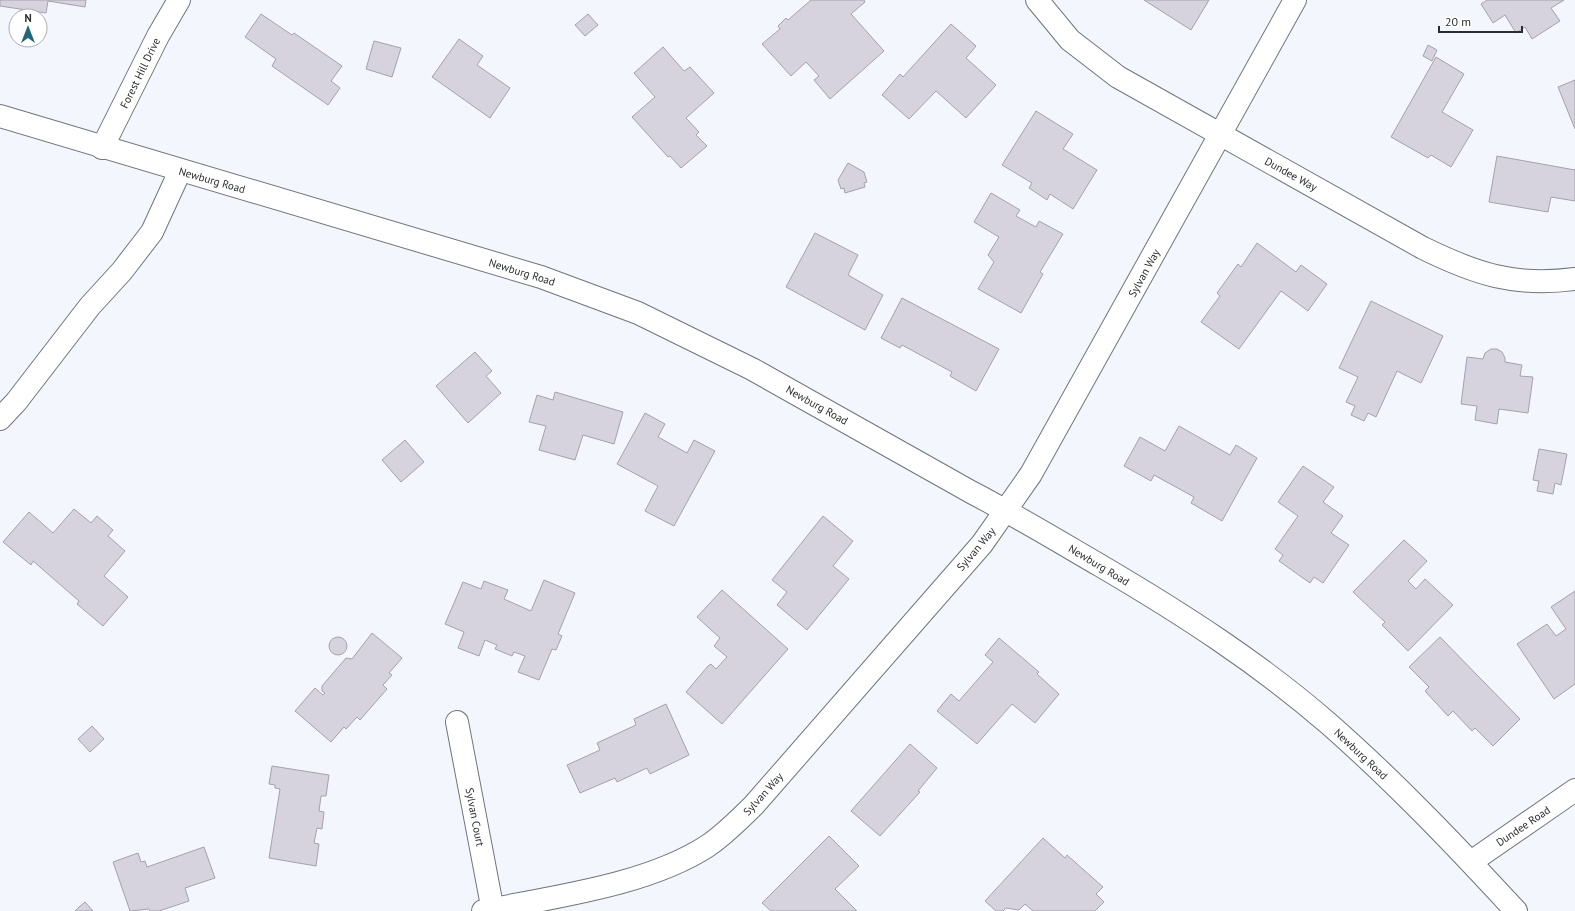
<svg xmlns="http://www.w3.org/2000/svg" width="1575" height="911" viewBox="0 0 1575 911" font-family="'PT Sans',sans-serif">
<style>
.building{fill:#d6d3df;stroke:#a4a1ac}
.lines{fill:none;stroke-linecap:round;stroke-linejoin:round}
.minor-casing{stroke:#6f747d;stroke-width:24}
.major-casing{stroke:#6f747d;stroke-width:24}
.minor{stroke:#fff;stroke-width:22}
.major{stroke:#fff;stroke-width:22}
.labels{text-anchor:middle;stroke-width:3.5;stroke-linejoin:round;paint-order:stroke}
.street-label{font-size:11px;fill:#2a2c30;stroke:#fff}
</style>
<rect width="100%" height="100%" fill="#f3f7fd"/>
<g class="building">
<path d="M 0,0 L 86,0 L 85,7 L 48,1 L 46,13 L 0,6 Z"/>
<path d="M 811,0 L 864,0 L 865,2 L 851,14 L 884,51 L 830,99 L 814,80 L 819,76 L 806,62 L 791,76 L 762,44 L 780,29 L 778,26 L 786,18 L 788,20 Z"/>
<path d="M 1144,0 L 1209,0 L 1191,30 Z"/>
<path d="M 1487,0 L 1564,0 L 1551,8 L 1560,21 L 1532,39 L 1525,27 L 1516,33 L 1505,15 L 1493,23 L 1481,4 Z"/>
<path d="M 261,14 L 292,35 L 294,33 L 342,66 L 331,81 L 340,88 L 328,105 L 272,66 L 276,59 L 245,37 Z"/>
<path d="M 588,14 L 598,25 L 585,36 L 575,25 Z"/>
<path d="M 951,24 L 976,46 L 966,58 L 996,85 L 966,118 L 936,91 L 909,119 L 882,95 L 900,74 L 903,77 Z"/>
<path d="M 459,39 L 483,56 L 477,65 L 510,88 L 490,118 L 432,77 Z"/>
<path d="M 374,41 L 401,48 L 392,77 L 366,69 Z"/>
<path d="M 1428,45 L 1437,50 L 1432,61 L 1423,56 Z"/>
<path d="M 663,47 L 684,71 L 690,67 L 714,93 L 686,118 L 699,132 L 696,135 L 707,146 L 681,168 L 670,156 L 668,157 L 632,117 L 655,97 L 634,73 Z"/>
<path d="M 1436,57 L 1464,74 L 1442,112 L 1473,130 L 1451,167 L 1431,155 L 1428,158 L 1391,137 Z"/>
<path d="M 1575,80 L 1575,129 L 1558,87 Z"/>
<path d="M 1036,111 L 1073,134 L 1063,149 L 1097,170 L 1073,209 L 1050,194 L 1047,200 L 1029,188 L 1032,183 L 1002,165 Z"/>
<path d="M 1497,156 L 1575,170 L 1575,201 L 1551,197 L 1548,212 L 1489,202 Z"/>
<path d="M 848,163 L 864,172 L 867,182 L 864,183 L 865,187 L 845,193 L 844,188 L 841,189 L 838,180 Z"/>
<path d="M 991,193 L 1020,210 L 1016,216 L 1036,227 L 1039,221 L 1063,234 L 1040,272 L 1043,274 L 1021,313 L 978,289 L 994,262 L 988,255 L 999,237 L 974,222 Z"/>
<path d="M 815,233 L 858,255 L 848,275 L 883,295 L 865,330 L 786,287 Z"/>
<path d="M 1257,243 L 1296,272 L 1301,265 L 1327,284 L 1308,311 L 1281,291 L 1239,349 L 1201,322 L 1220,296 L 1217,293 L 1238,264 L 1241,267 Z"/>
<path d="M 902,298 L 999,349 L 976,391 L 950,376 L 952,372 L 902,345 L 900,348 L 881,338 Z"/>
<path d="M 1371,301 L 1443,336 L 1421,383 L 1397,371 L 1376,417 L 1368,413 L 1364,421 L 1351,415 L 1355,406 L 1346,402 L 1358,377 L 1339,368 Z"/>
<path d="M 1491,349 L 1497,349 L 1502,352 L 1505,358 L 1505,362 L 1522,365 L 1520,376 L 1533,377 L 1528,413 L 1499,409 L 1497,424 L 1475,420 L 1477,406 L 1461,404 L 1467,357 L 1483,359 L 1485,353 Z"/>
<path d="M 475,352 L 492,371 L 486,376 L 501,393 L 468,423 L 436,386 Z"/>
<path d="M 555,392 L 623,412 L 614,444 L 583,435 L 575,460 L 539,450 L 546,426 L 529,422 L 537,395 L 553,400 Z"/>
<path d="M 645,413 L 665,424 L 658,437 L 687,453 L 694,440 L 715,451 L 674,526 L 645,511 L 658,486 L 617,464 Z"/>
<path d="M 1179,426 L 1230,455 L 1236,445 L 1257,458 L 1222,521 L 1191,503 L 1194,497 L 1154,475 L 1151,481 L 1124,466 L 1140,437 L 1165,451 Z"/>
<path d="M 405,440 L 424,462 L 401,482 L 382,460 Z"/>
<path d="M 1539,449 L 1567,454 L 1561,485 L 1555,483 L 1553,494 L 1537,491 L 1539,481 L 1533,480 Z"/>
<path d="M 1303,466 L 1334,487 L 1323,502 L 1343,516 L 1331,533 L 1349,545 L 1323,583 L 1314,577 L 1310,583 L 1279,561 L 1283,555 L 1275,549 L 1298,516 L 1278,502 Z"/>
<path d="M 74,509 L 91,523 L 97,516 L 113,530 L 108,536 L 125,551 L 104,576 L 128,597 L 103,626 L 77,604 L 79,601 L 33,561 L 31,565 L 3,542 L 29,512 L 53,533 Z"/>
<path d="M 823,516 L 853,541 L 833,566 L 849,579 L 807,630 L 777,605 L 787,592 L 772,580 Z"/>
<path d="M 1404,540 L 1427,561 L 1408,581 L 1416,589 L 1425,579 L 1453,605 L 1408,651 L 1382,625 L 1385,622 L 1353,592 Z"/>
<path d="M 544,580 L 575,593 L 558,634 L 562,636 L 556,650 L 552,649 L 539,680 L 518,672 L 525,656 L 514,652 L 512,656 L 495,649 L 497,645 L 485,640 L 479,656 L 458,648 L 464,632 L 445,624 L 463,582 L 481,589 L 484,581 L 508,590 L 504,599 L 531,611 Z"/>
<path d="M 722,590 L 788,649 L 722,724 L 686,692 L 708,666 L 711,664 L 716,669 L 727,657 L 714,646 L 720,638 L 697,617 Z"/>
<path d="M 1575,591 L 1575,684 L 1554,699 L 1517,644 L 1547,624 L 1556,636 L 1566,629 L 1551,607 Z"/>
<path d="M 372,633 L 402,658 L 389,673 L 392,675 L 383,685 L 387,689 L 360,720 L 357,717 L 346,729 L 344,727 L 331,742 L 295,711 L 315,688 L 323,695 L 325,693 L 322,691 L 322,686 L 346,658 L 352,659 Z"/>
<circle cx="338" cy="646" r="9"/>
<path d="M 1440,637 L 1520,719 L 1493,746 L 1475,728 L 1472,731 L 1453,711 L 1448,716 L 1425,691 L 1429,687 L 1409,667 Z"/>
<path d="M 999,638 L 1039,672 L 1037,674 L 1059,694 L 1035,723 L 1012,704 L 977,744 L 937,711 L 951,694 L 959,701 L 993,662 L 985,655 Z"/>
<path d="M 666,704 L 689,755 L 650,774 L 647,768 L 617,782 L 615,778 L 580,793 L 567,765 L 600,750 L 597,743 L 636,725 L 634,719 Z"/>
<path d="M 92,726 L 104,739 L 90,752 L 78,739 Z"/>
<path d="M 910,744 L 937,768 L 918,791 L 920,792 L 880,836 L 851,811 Z"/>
<path d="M 272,766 L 329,775 L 326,796 L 321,796 L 319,811 L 324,812 L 322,829 L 317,828 L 314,843 L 319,844 L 316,866 L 269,858 L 280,789 L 275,788 L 275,785 L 269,784 Z"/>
<path d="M 829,836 L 859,866 L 835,889 L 857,911 L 771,911 L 762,903 Z"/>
<path d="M 1043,838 L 1065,858 L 1067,855 L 1103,887 L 1096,894 L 1104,902 L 1095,911 L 1033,911 L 1025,904 L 1019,910 L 1006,908 L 1003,911 L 996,911 L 985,901 Z"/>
<path d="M 204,847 L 215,878 L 185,888 L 189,901 L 159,911 L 150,911 L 149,909 L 130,911 L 113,862 L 138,853 L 141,862 L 145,861 L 147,867 Z"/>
<path d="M 85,902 L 93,911 L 75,911 L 79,907 Z"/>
</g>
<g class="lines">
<defs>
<g id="minor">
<path d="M 1037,0 L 1070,40 L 1118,77 L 1423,248 C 1476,274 1515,287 1575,279"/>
<path d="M 102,148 L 158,36 L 179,0"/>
<path d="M 0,419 L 16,402 L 90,306 L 122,271 L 152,232 L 180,171"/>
<path d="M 457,722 L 493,911"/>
<path d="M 1471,862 L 1575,790"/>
<path d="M 483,911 C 553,897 649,885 709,845 C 726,833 740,819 754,805 L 982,544 L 1031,474 L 1295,0"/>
</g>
<path id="major" d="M 0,116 L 541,277 L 638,313 L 752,369 L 971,492 C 1015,515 1058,541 1101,566 C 1181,613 1259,663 1329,724 C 1395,782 1456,846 1516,911"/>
</defs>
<use href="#minor" class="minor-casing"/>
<use href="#major" class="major-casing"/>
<use href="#minor" class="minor"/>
<use href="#major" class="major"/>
</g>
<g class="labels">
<g class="street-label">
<text transform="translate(140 73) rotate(-64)" y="4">Forest Hill Drive</text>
<text transform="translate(1291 174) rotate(29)" y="4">Dundee Way</text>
<text transform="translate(212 180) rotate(16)" y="4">Newburg Road</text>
<text transform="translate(522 272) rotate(17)" y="4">Newburg Road</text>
<text transform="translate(1144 273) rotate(-61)" y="4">Sylvan Way</text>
<text transform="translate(817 405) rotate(29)" y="4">Newburg Road</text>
<text transform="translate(976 549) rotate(-50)" y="4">Sylvan Way</text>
<text transform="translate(1099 565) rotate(31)" y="4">Newburg Road</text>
<text transform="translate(1361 754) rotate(43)" y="4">Newburg Road</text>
<text transform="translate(763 794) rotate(-48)" y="4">Sylvan Way</text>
<text transform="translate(475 817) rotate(79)" y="4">Sylvan Court</text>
<text transform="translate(1523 826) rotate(-34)" y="4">Dundee Road</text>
</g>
</g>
<g transform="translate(28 28)"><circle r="19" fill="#ffffff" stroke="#aaabac"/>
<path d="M0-3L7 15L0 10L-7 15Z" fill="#236579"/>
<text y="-6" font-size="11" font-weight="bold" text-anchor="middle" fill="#2a2c30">N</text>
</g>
<path d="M1439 26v6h83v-6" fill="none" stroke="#2a2c30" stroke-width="2"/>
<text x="1445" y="26" font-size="12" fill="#2a2c30" stroke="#ffffff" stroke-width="3" paint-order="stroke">20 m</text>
</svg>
